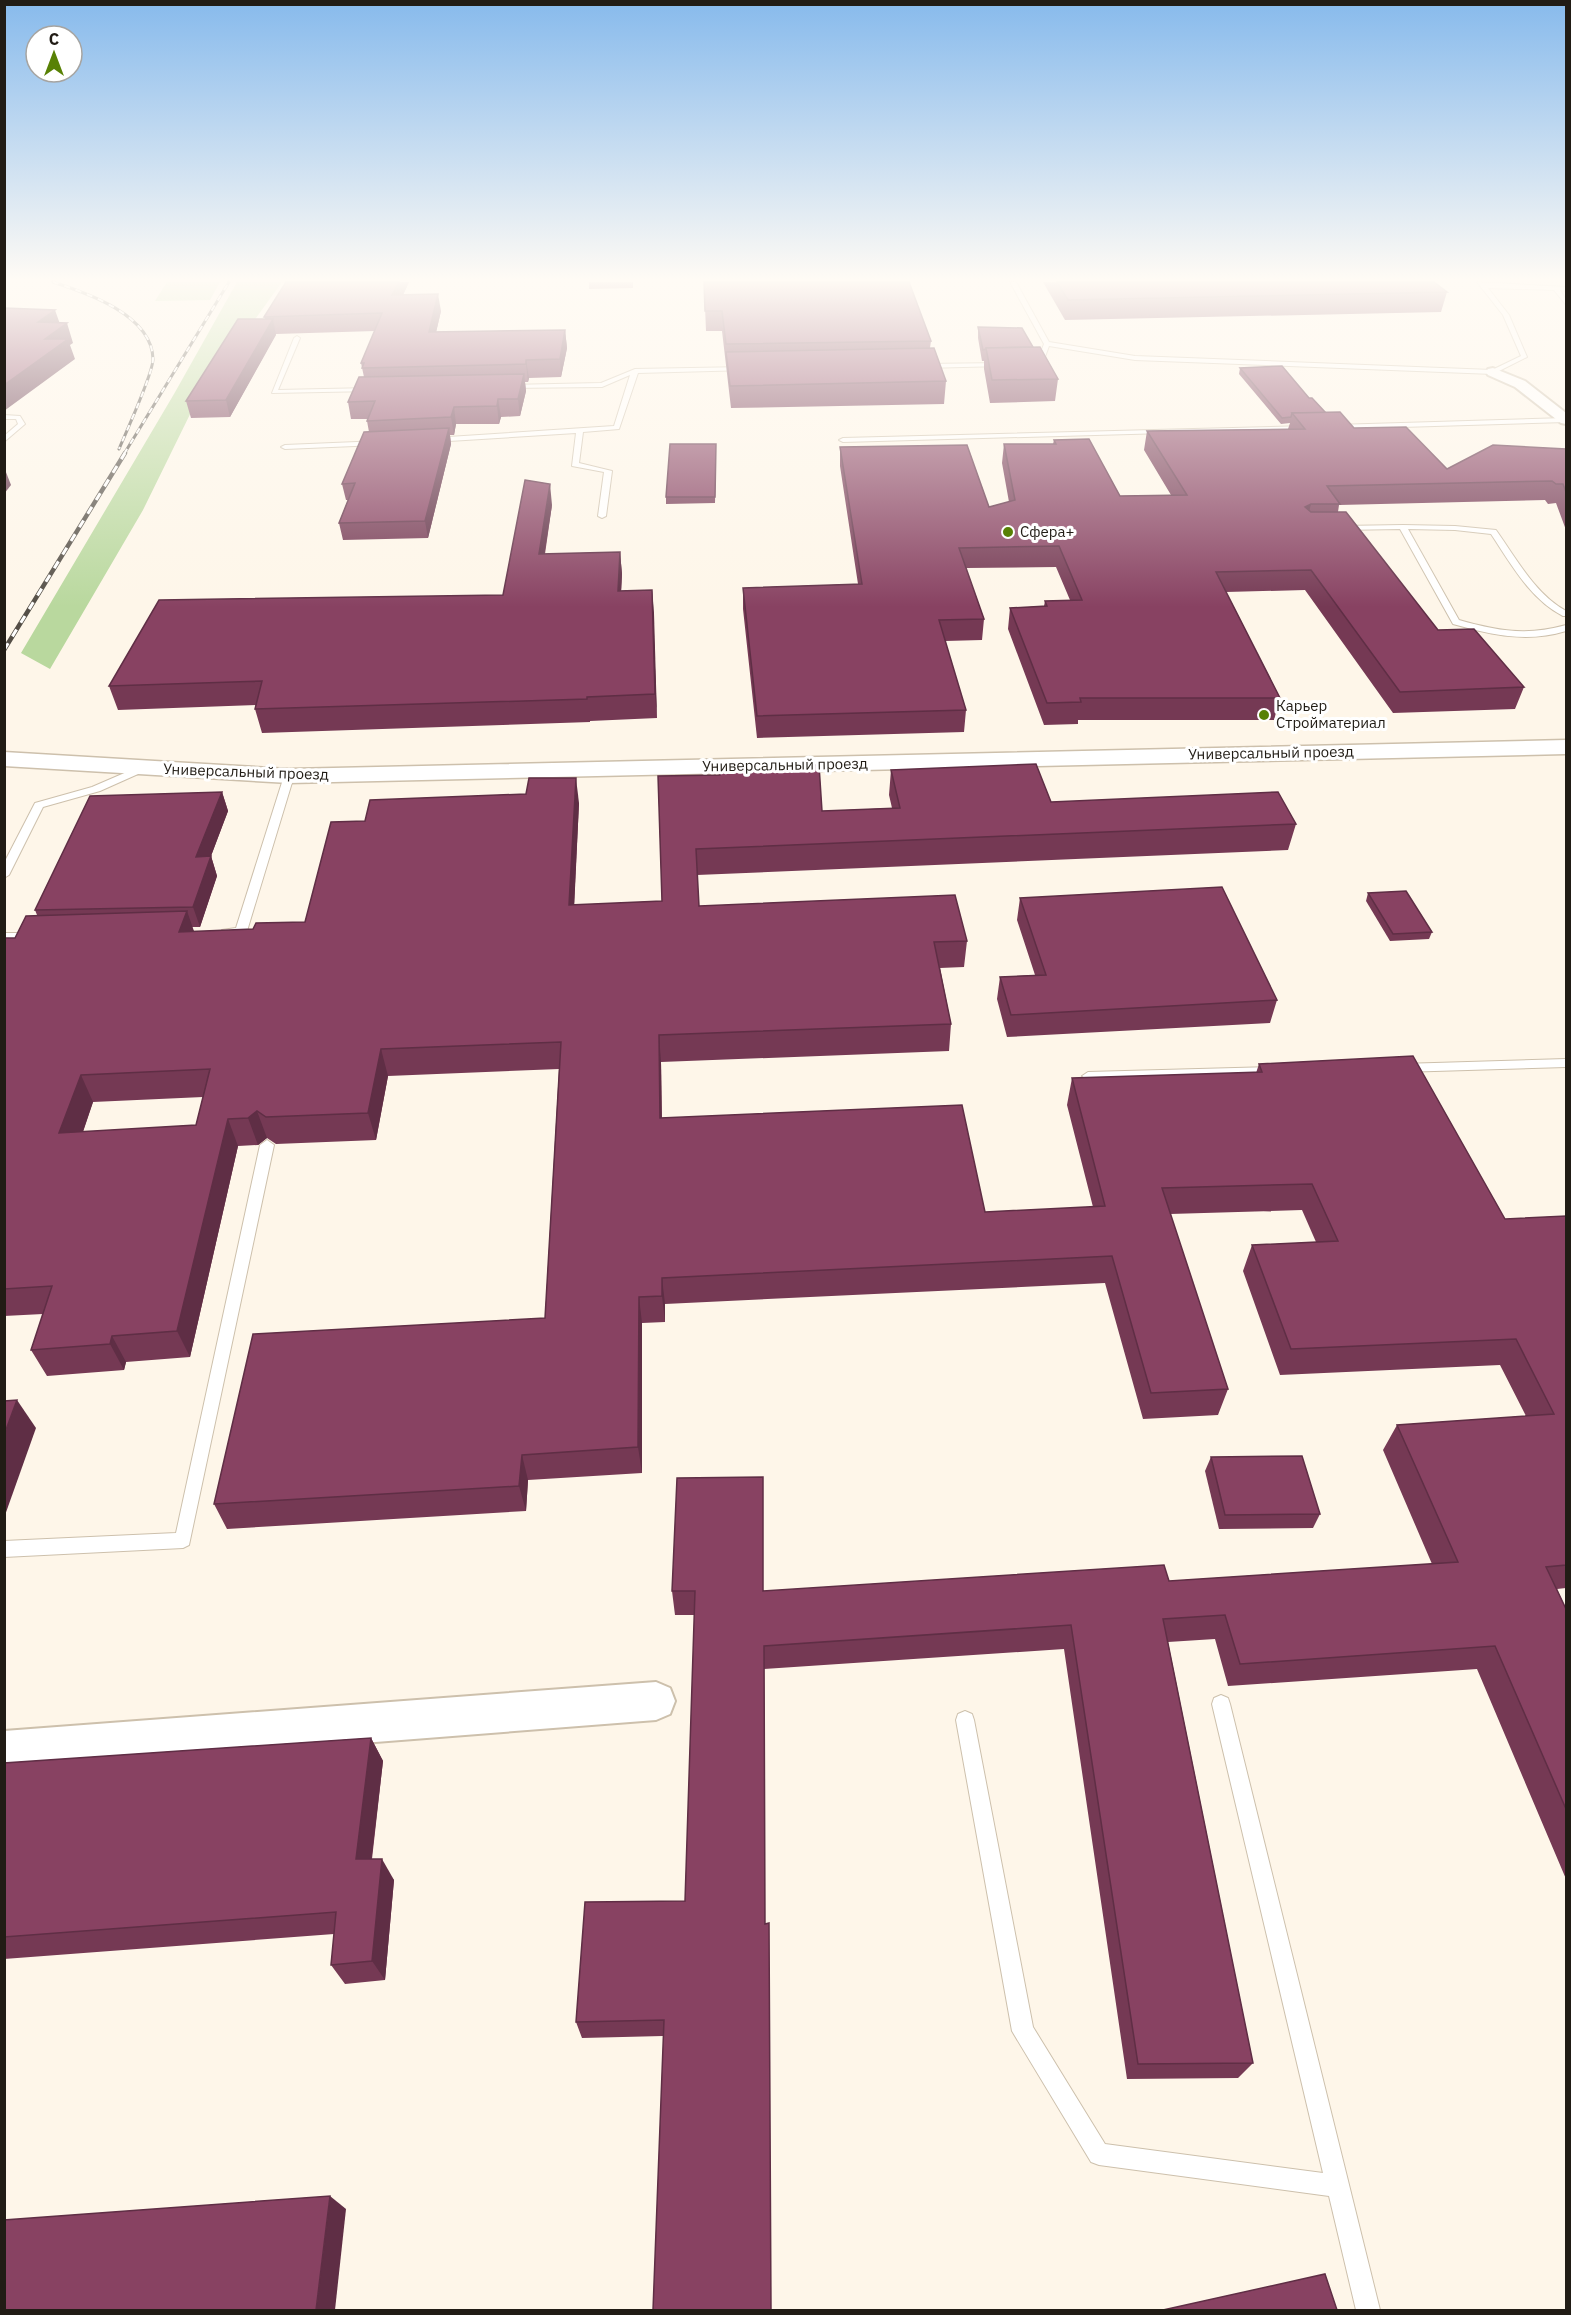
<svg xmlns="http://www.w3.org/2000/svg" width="1571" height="2315" viewBox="0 0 1571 2315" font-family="'IBM Plex Sans',sans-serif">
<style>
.green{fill:#b9d89e}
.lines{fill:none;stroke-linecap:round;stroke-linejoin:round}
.lane-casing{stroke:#cdc0ac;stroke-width:2}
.street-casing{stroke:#cdc0ac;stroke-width:4}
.secondary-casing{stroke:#cdc0ac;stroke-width:3}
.lane{fill:#fff;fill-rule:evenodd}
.street{fill:#fff;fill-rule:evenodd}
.secondary{fill:#fff;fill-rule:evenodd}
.rail-far1-casing{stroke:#544e46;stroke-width:3}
.rail-casing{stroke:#544e46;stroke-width:4.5}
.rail-far1{stroke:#fff;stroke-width:2;stroke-dasharray:6;stroke-linecap:butt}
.rail{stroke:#fff;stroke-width:3;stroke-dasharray:8;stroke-linecap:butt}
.wall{fill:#753954;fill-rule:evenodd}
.shaded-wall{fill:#5f2e45}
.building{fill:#884262;stroke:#5f2e45;stroke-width:1.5;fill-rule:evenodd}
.poi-dot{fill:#588105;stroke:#fff;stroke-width:2}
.labels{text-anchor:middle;stroke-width:6;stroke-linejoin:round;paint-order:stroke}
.far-poi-label{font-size:15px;fill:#211c15;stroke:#fff;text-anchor:start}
.far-street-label{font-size:15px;fill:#211c15;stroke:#fff}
</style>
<rect width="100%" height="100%" fill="#fef6e9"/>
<g class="green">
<path d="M 167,282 L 220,282 L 210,300 L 155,301 Z"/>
<path d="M 237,282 L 282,282 L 198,398 L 143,510 L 50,669 L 21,653 L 174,394 Z"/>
</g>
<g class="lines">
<defs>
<g id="lane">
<path d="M 1010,282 L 1016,282 L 1049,342 L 1135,356 L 1492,370 L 1521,356 L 1503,315 L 1477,282 L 1566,287 L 1566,291 L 1560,290 L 1566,300 L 1566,305 L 1554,290 L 1488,288 L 1509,315 L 1527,357 L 1493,374 L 1135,360 L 1049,346 L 1042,365 L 1032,364 L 1037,362 L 1044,344 Z"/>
<path d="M 297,336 L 300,338 L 278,390 L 371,388 L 373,391 L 272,393 L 294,338 Z"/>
<path d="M 1001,363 L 1003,366 L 924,368 L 921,366 L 924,364 Z"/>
<path d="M 746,367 L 748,370 L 638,373 L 619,429 L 583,432 L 579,463 L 612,471 L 606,516 L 602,518 L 598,516 L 604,472 L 572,466 L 576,433 L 433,442 L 429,440 L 433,438 L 614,426 L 630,375 L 602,387 L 505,388 L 507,385 L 601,383 L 635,369 Z"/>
<path d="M 4,415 L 20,416 L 25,424 L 4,442 L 4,436 L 18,424 L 16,419 L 4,419 Z"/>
<path d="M 1566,418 L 1566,422 L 1335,429 L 1332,427 L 1335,425 Z"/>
<path d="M 1308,426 L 1306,429 L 843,442 L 839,440 L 843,438 Z"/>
<path d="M 381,441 L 382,443 L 378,445 L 285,449 L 281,447 L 285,445 Z"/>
<path d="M 1403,525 L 1455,526 L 1496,530 C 1516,558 1535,594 1566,611 L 1566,616 L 1563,616 C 1530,599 1511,564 1491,534 L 1455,530 L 1408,529 L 1459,620 C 1498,631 1526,636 1566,625 L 1566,631 C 1527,643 1492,635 1453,624 L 1400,529 L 1341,530 L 1337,528 L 1341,526 Z"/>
<path d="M 143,765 L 147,766 L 147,770 L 100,791 L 43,807 L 9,875 L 4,878 L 4,863 L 35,803 L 92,787 Z"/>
<path d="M 289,773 L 294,776 L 247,931 L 241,935 L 222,934 L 222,930 L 236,928 L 284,776 Z"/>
<path d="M 4,933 L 32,933 L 38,937 L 32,941 L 4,941 Z"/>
<path d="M 1566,1059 L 1566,1067 L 1401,1072 L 1395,1068 L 1401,1064 Z"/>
<path d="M 1273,1067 L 1277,1068 L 1279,1071 L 1277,1074 L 1088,1080 L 1082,1076 L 1088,1072 Z"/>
<path d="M 267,1140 L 274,1145 L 189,1545 L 183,1548 L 4,1557 L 4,1541 L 176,1533 L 260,1145 Z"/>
<path d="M 1221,1695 L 1228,1698 L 1230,1704 L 1380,2310 L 1356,2310 L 1329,2196 L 1099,2165 L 1091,2162 L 1012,2031 L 956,1720 L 958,1714 L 965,1711 L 972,1714 L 974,1720 L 1033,2027 L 1105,2144 L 1323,2173 L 1212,1704 L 1214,1698 Z"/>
</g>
<g id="street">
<path d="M 1493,368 L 1525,381 L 1566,413 L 1566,424 L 1561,423 L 1515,387 L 1488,375 L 1486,372 L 1488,369 Z"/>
<path d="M 656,1682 L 670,1688 L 675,1701 L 670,1714 L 656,1720 L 4,1771 L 4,1731 Z"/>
</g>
<path id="secondary" d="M 1566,740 L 1566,754 L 289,783 L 4,766 L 4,752 L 289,769 Z"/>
</defs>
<use href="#lane" class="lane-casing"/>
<use href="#street" class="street-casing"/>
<use href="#secondary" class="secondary-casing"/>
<use href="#lane" class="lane"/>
<use href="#street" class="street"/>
<use href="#secondary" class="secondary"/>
<defs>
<g id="rail-far1">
<path d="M 53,282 C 87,293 152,315 153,359 C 153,374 126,432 119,449"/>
<path d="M 124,454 L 229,282"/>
</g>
<path id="rail" d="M 4,650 L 125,453"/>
</defs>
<use href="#rail-far1" class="rail-far1-casing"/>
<use href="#rail" class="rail-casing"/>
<use href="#rail-far1" class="rail-far1"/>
<use href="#rail" class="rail"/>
</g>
<g class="wall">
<path d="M 286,282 L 409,282 L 403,295 L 441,311 L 436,332 L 565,330 L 567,348 L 561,377 L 529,378 L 528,382 L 525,382 L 526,391 L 520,416 L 501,417 L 499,424 L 456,424 L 454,435 L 450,435 L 451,444 L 428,538 L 343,540 L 339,523 L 348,500 L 346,500 L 342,484 L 369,432 L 367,421 L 368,419 L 351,419 L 348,402 L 364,377 L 361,363 L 375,331 L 276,334 L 230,417 L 191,418 L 186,401 L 265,319 L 264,317 Z"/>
<path d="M 589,282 L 633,282 L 633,288 L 589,289 Z"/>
<path d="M 704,282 L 931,341 L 930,348 L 946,381 L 944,404 L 731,408 L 722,331 L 706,331 Z"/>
<path d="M 1043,282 L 1434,282 L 1447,292 L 1441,312 L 1065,320 Z"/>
<path d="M 978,327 L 1033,347 L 1058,379 L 1055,401 L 990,403 L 984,369 L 984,361 L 982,361 L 978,338 Z"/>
<path d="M 1240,368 L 1309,398 L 1326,413 L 1354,428 L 1447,469 L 1566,449 L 1566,530 L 1556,503 L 1548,504 L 1545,500 L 1339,505 L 1338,512 L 1438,630 L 1524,687 L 1515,709 L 1393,713 L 1305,590 L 1226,592 L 1280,698 L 1274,720 L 1078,720 L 1078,724 L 1044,725 L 1008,629 L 1010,608 L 1044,606 L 1045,601 L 1070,600 L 1056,567 L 966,568 L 984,619 L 982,640 L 945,641 L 966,710 L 964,732 L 757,738 L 743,609 L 743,588 L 858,584 L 840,466 L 840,447 L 989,507 L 1009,502 L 1002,463 L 1004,444 L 1053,444 L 1054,440 L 1120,496 L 1171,495 L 1144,450 L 1147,431 L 1288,429 L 1290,423 L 1281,424 L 1239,374 Z"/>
<path d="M 716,444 L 715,503 L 666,504 L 666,497 Z"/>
<path d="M 552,505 L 545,554 L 620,552 L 622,574 L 621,591 L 652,590 L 657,718 L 590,721 L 590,722 L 262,733 L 255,709 L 256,705 L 118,710 L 109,686 L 503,595 Z"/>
<path d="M 891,770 L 1051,802 L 1296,824 L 1288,850 L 697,875 L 699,906 L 967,941 L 964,967 L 940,968 L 951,1024 L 949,1051 L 661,1062 L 662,1118 L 985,1212 L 1093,1207 L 1067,1105 L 1072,1078 L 1256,1073 L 1259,1064 L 1505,1219 L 1566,1216 L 1566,1588 L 1557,1589 L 1566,1609 L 1566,1879 L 1477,1669 L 1228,1686 L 1215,1639 L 1168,1642 L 1253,2063 L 1238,2078 L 1127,2079 L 1064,1649 L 764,1669 L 765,1924 L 663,2036 L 582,2038 L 576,2022 L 685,1901 L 695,1615 L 675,1615 L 672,1591 L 764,1591 L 1169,1581 L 1432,1564 L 1383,1450 L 1397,1425 L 1526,1416 L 1500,1365 L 1280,1375 L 1243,1271 L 1252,1245 L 1316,1242 L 1302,1210 L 1170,1214 L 1228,1389 L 1218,1415 L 1143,1419 L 1105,1283 L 665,1304 L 665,1322 L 642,1323 L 642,1473 L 528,1480 L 526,1511 L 227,1529 L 214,1504 L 545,1318 L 559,1069 L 388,1076 L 376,1140 L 276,1144 L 267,1138 L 258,1145 L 238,1146 L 190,1357 L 126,1362 L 124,1370 L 47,1376 L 31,1350 L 43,1314 L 4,1316 L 4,938 L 15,938 L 37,915 L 35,910 L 222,792 L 228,811 L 211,856 L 217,876 L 200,927 L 192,927 L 194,932 L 253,929 L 305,922 L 365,821 L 579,803 L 574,905 L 662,901 L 658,776 L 822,811 L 892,808 L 889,795 ZM 203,1097 L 196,1125 L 83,1132 L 93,1102 Z"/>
<path d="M 1368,893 L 1432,932 L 1429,939 L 1390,941 L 1366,901 Z"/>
<path d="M 1020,898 L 1277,1000 L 1270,1023 L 1007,1037 L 997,999 L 1000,977 L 1035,975 L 1017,920 Z"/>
<path d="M 1211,1457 L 1320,1514 L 1313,1528 L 1219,1529 L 1205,1471 Z"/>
<path d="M 371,1738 L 383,1761 L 372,1859 L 394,1880 L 385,1980 L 345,1984 L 331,1965 L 334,1934 L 4,1959 L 4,1763 Z"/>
</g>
<g class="shaded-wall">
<path d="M 399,282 L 409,282 L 395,312 L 392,295 Z"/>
<path d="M 438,294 L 441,311 L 432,350 L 429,332 Z"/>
<path d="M 55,310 L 61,327 L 67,323 L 73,343 L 70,345 L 75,359 L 4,411 L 4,385 L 38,322 Z"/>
<path d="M 273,319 L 276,335 L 230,417 L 226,400 Z"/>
<path d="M 565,330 L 567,348 L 561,377 L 560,359 Z"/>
<path d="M 526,360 L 529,378 L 528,382 L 526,364 Z"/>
<path d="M 524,374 L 526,391 L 520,416 L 518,399 Z"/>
<path d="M 498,399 L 501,417 L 499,424 L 497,406 Z"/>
<path d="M 454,407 L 456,424 L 454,435 L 451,417 Z"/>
<path d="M 449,428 L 451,444 L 428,538 L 425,521 Z"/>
<path d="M 4,467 L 11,485 L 4,494 Z"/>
<path d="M 550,484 L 552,505 L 541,576 L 539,554 Z"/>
<path d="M 1311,504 L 1306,524 L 1305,507 Z"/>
<path d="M 620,552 L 622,574 L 620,614 L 618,591 Z"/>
<path d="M 652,590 L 654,613 L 657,718 L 655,694 Z"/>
<path d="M 576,778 L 579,803 L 573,931 L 569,905 Z"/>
<path d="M 222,792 L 228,811 L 203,877 L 196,857 Z"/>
<path d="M 211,856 L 217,876 L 200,927 L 193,907 Z"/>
<path d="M 187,911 L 196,937 L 179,932 Z"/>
<path d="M 659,1035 L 661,1062 L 662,1145 L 660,1118 Z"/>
<path d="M 381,1049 L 388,1076 L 376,1140 L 368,1113 Z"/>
<path d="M 81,1075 L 93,1102 L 73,1160 L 59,1133 Z"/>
<path d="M 257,1111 L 267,1138 L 258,1145 L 248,1118 Z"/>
<path d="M 228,1119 L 238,1146 L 190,1357 L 177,1331 Z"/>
<path d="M 662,1278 L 665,1304 L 665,1322 L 662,1296 Z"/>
<path d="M 639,1297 L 642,1323 L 642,1473 L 638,1447 Z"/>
<path d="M 112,1336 L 126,1362 L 124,1370 L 110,1344 Z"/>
<path d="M 17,1400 L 36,1428 L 4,1518 L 4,1435 Z"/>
<path d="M 522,1455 L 528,1480 L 526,1511 L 519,1486 Z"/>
<path d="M 371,1738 L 383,1761 L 369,1880 L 356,1859 Z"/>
<path d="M 382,1859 L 394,1880 L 385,1980 L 372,1961 Z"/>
<path d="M 330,2196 L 346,2209 L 335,2310 L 316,2310 Z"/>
</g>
<g class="building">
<path d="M 286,282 L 399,282 L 392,295 L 438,294 L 429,332 L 565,330 L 560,359 L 526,360 L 526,364 L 362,368 L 364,363 L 361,363 L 382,313 L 264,317 Z"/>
<path d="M 704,282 L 909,282 L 931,341 L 726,344 L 722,311 L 705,311 Z"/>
<path d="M 1057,282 L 1434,282 L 1447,292 L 1068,300 Z"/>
<path d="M 4,308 L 55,310 L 38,322 L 67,323 L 45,339 L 68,339 L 4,385 Z"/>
<path d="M 238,319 L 273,319 L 226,400 L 186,401 Z"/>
<path d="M 978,327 L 1022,328 L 1033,347 L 986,348 L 986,349 L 983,350 Z"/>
<path d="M 1040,347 L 1058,379 L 992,380 L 986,348 Z"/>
<path d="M 934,348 L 946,381 L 730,386 L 726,352 Z"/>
<path d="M 1282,366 L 1309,398 L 1312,398 L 1326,413 L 1292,413 L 1291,417 L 1282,418 L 1240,368 Z"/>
<path d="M 524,374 L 518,399 L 498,399 L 497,406 L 454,407 L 451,417 L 367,421 L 375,401 L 348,402 L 359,377 Z"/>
<path d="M 1340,412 L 1354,428 L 1406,427 L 1447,469 L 1493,445 L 1566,449 L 1566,492 L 1563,484 L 1556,484 L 1552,481 L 1327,486 L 1340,504 L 1311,504 L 1305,507 L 1311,512 L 1346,512 L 1438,630 L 1474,629 L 1524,687 L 1400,692 L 1311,570 L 1216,572 L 1280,698 L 1080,698 L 1081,702 L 1047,703 L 1010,608 L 1047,606 L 1045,601 L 1082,600 L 1059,546 L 959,548 L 984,619 L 939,620 L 966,710 L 757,716 L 743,588 L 862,584 L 840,447 L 967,445 L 989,507 L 1015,500 L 1004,444 L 1056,444 L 1054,440 L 1089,439 L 1120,496 L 1187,495 L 1147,431 L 1305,429 L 1292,413 Z"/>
<path d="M 449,428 L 425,521 L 339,523 L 355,483 L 342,484 L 364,432 Z"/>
<path d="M 670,444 L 716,444 L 715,497 L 666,497 Z"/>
<path d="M 525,480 L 550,484 L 539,554 L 620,552 L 618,591 L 652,590 L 655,694 L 587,697 L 587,699 L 255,709 L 262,681 L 109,686 L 159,600 L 503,595 Z"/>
<path d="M 1036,764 L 1051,802 L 1278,792 L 1296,824 L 696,849 L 699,906 L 955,895 L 967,941 L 934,942 L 951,1024 L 659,1035 L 660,1118 L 962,1105 L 985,1212 L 1105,1206 L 1072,1078 L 1262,1072 L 1259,1064 L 1413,1056 L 1505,1219 L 1566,1216 L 1566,1565 L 1546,1567 L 1566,1609 L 1566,1809 L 1495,1646 L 1240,1664 L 1225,1615 L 1163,1619 L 1253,2063 L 1138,2064 L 1071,1625 L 764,1646 L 765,1924 L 769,1923 L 771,2310 L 653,2310 L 664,2020 L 576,2022 L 585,1902 L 685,1901 L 695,1591 L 672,1591 L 677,1478 L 763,1477 L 763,1591 L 1164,1565 L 1169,1581 L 1458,1562 L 1397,1425 L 1554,1414 L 1516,1339 L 1291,1349 L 1252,1245 L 1338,1241 L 1312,1184 L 1162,1188 L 1228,1389 L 1151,1393 L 1112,1256 L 662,1278 L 662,1296 L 639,1297 L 638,1447 L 522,1455 L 519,1486 L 214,1504 L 253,1334 L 545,1318 L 561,1042 L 381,1049 L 368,1113 L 266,1117 L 257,1111 L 248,1118 L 228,1119 L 177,1331 L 112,1336 L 110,1344 L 31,1350 L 52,1286 L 4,1289 L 4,938 L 15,938 L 26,916 L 187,911 L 179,932 L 253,929 L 256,923 L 305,922 L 331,822 L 365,821 L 370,800 L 526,794 L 529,778 L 576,778 L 569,905 L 662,901 L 658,776 L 720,775 L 721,766 L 819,765 L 822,811 L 900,808 L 891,770 ZM 210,1069 L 196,1125 L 59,1133 L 81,1075 Z"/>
<path d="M 222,792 L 196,857 L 211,856 L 193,907 L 35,910 L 90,796 Z"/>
<path d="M 1222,887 L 1277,1000 L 1011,1015 L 1000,977 L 1046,975 L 1020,898 Z"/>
<path d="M 1406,891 L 1432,932 L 1393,934 L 1368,893 Z"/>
<path d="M 17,1400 L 4,1435 L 4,1401 Z"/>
<path d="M 1302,1456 L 1320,1514 L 1225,1515 L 1211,1457 Z"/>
<path d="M 371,1738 L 356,1859 L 382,1859 L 372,1961 L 331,1965 L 336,1912 L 4,1937 L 4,1763 Z"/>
<path d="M 330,2196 L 316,2310 L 4,2310 L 4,2220 Z"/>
<path d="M 1325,2274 L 1337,2310 L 1163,2310 Z"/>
</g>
<linearGradient id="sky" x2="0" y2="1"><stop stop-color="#87baec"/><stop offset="0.46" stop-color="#fffbf5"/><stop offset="1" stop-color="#fffbf5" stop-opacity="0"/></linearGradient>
<rect width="1571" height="607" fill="url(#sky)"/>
<g class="poi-dot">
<circle cx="1008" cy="532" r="6"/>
<circle cx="1264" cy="715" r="6"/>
</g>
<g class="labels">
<g class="far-poi-label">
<text x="1020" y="537">Сфера+</text>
<text x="1276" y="711">Карьер<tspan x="1276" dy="17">Стройматериал</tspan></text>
</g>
<g class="far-street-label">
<text transform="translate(1271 753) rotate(-1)" y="5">Универсальный проезд</text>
<text transform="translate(785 765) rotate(-1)" y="5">Универсальный проезд</text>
<text transform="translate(246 772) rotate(2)" y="5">Универсальный проезд</text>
</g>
</g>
<rect width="1571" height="2315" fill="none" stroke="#211c15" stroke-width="12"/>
<g transform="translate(54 54)"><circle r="28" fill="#ffffff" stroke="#a6a4a1" stroke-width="1.5"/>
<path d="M0-4.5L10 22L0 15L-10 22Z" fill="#588105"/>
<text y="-9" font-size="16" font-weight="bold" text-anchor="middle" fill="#211c15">С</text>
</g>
</svg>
